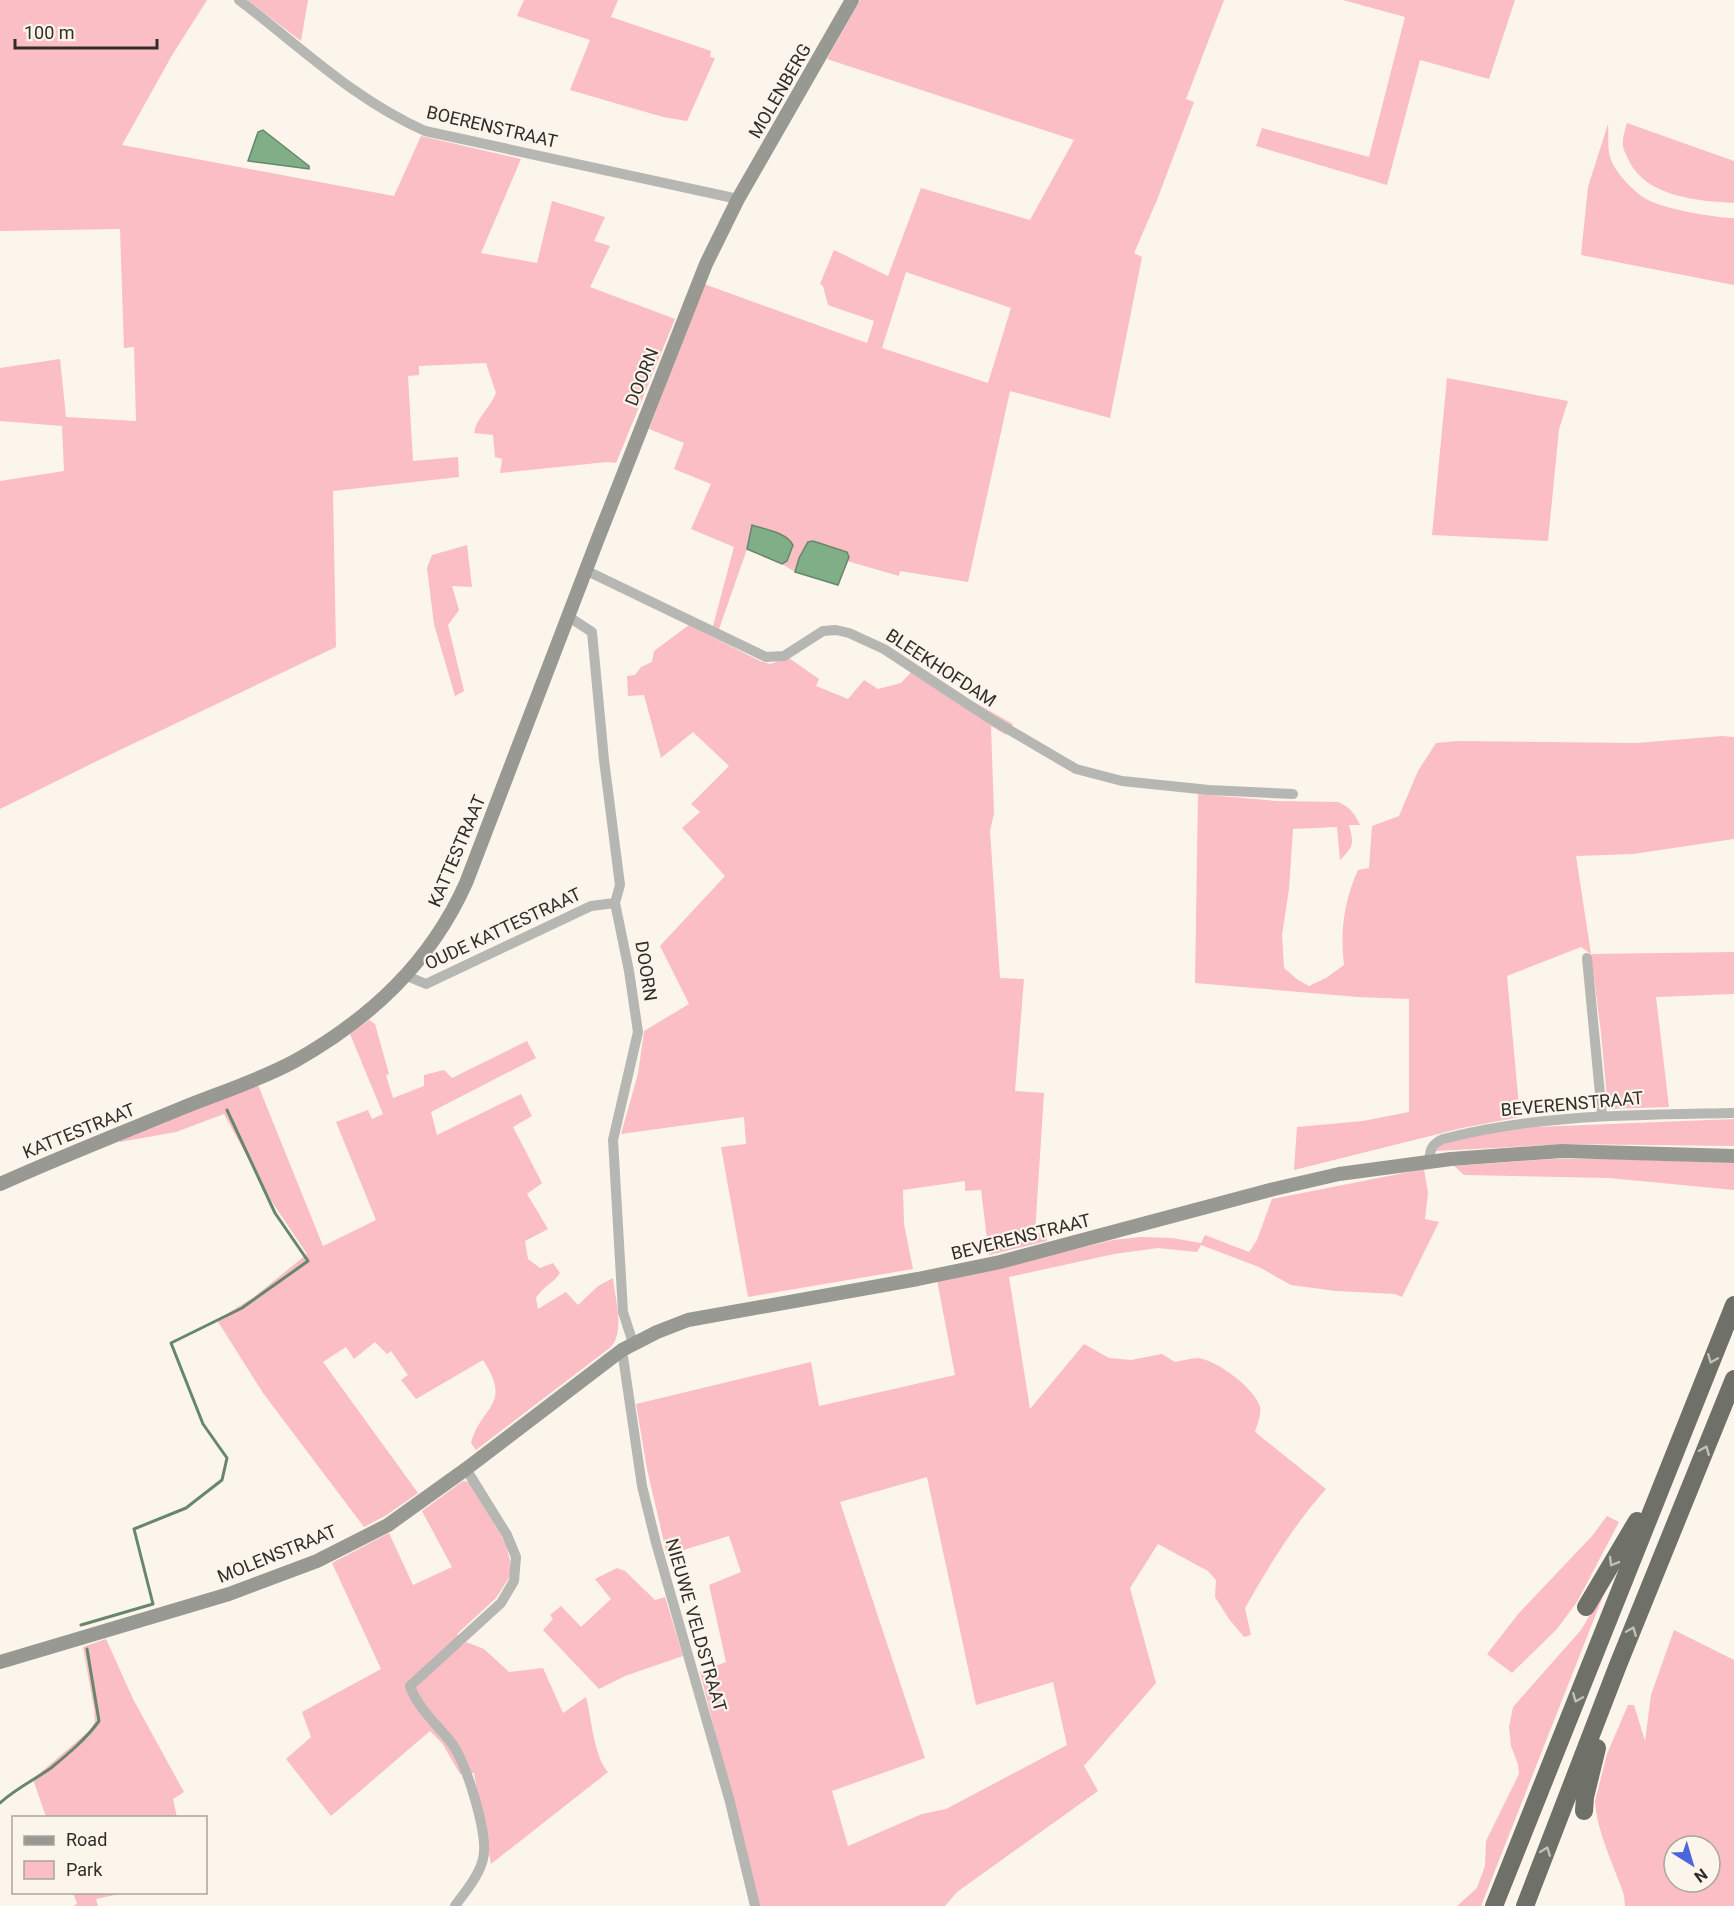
<svg xmlns="http://www.w3.org/2000/svg" width="1734" height="1906" viewBox="0 0 1734 1906" font-family="Roboto,sans-serif">
<style>
.green{fill:#fabec4;fill-rule:evenodd}
.water{fill:#7fae87;stroke:#67876b;stroke-width:1.5}
.lines{fill:none;stroke-linecap:round;stroke-linejoin:round}
.stream{stroke:#67876b;stroke-width:3}
.street{stroke:#b6b7b2;stroke-width:10}
.secondary{stroke:#989992;stroke-width:14}
.highway{stroke:#6f7067;stroke-width:18}
.oneway{stroke:#c3c0b6}
.labels{text-anchor:middle;stroke-width:4.5;stroke-linejoin:round;paint-order:stroke}
.street-label{font-size:18px;fill:#302d2a;stroke:#fbf5eb}
</style>
<rect width="100%" height="100%" fill="#fbf5eb"/>
<g class="green">
<path d="M 0,0 L 207,0 L 171,57 L 122,145 L 394,196 L 421,136 L 521,159 L 481,253 L 537,263 L 552,201 L 605,217 L 594,241 L 610,246 L 590,287 L 675,319 L 616,463 L 607,462 L 500,473 L 502,459 L 495,457 L 493,435 L 474,433 C 477,417 490,408 496,393 L 486,363 L 419,366 L 419,375 L 408,376 L 413,461 L 458,457 L 459,477 L 333,491 L 336,647 L 101,759 L 0,809 L 0,481 L 64,471 L 62,426 L 0,421 L 0,368 L 60,359 L 66,417 L 136,421 L 134,347 L 124,348 L 120,229 L 0,231 Z"/>
<path d="M 247,0 L 308,0 L 301,41 Z"/>
<path d="M 524,0 L 618,0 L 611,17 L 711,51 L 710,57 L 715,58 L 687,121 L 663,117 L 570,90 L 590,40 L 517,16 Z"/>
<path d="M 860,0 L 1224,0 L 1186,99 L 1194,102 L 1157,200 L 1134,253 L 1142,257 L 1110,418 L 1010,391 L 968,582 L 900,571 L 899,576 L 847,561 L 849,557 L 799,558 L 795,572 L 782,564 L 788,561 L 753,526 L 747,549 L 719,629 L 713,626 L 734,547 L 691,529 L 711,484 L 674,469 L 684,443 L 649,429 L 704,284 L 867,343 L 874,321 L 828,305 L 823,286 L 820,284 L 834,250 L 888,276 L 921,188 L 1030,220 L 1074,140 L 827,59 ZM 906,272 L 1011,308 L 988,383 L 882,348 Z"/>
<path d="M 1343,0 L 1515,0 L 1489,79 L 1420,60 L 1387,185 L 1256,146 L 1262,128 L 1369,157 L 1405,17 Z"/>
<path d="M 1627,123 L 1734,161 L 1734,203 C 1698,201 1645,197 1628,159 C 1627,155 1623,150 1623,146 C 1622,139 1625,130 1627,123 Z"/>
<path d="M 1608,124 C 1609,134 1607,147 1610,157 C 1614,171 1631,189 1643,197 C 1657,208 1715,218 1734,218 L 1734,285 L 1581,255 L 1588,187 Z"/>
<path d="M 1447,378 L 1568,401 L 1559,429 L 1548,541 L 1432,535 Z"/>
<path d="M 467,545 L 472,587 L 452,586 L 459,610 L 448,625 L 464,691 L 455,696 L 434,624 L 427,568 L 432,555 Z"/>
<path d="M 689,625 L 760,661 L 770,664 L 789,658 L 819,679 L 816,686 L 848,699 L 864,680 L 878,689 L 901,683 L 912,671 L 949,688 L 1013,724 L 1006,735 L 991,726 L 994,813 L 990,831 L 1000,978 L 1024,979 L 1015,1091 L 1044,1093 L 1035,1233 L 1047,1233 L 1047,1241 L 989,1255 L 981,1190 L 965,1191 L 965,1181 L 903,1190 L 904,1224 L 913,1269 L 748,1297 L 721,1147 L 746,1144 L 744,1117 L 621,1134 L 638,1074 L 644,1031 L 689,1004 L 660,946 L 725,876 L 682,828 L 700,812 L 691,804 L 729,766 L 693,732 L 661,758 L 644,695 L 628,696 L 627,676 L 635,675 L 641,667 L 652,662 L 654,651 Z"/>
<path d="M 1722,736 L 1734,737 L 1734,839 L 1633,854 L 1576,856 L 1591,954 L 1734,952 L 1734,994 L 1656,997 L 1669,1107 L 1608,1109 L 1601,1033 L 1591,954 L 1581,947 L 1507,976 L 1520,1117 L 1462,1128 L 1294,1170 L 1297,1127 L 1363,1121 L 1409,1112 L 1409,999 L 1358,997 L 1195,983 L 1198,794 L 1277,801 L 1338,802 C 1350,807 1355,814 1360,825 L 1349,825 C 1354,844 1354,846 1340,860 L 1337,827 L 1293,829 L 1289,889 L 1282,935 L 1284,968 L 1298,980 L 1309,986 L 1326,978 L 1344,965 C 1340,931 1344,901 1358,870 L 1369,868 L 1372,826 L 1399,816 L 1418,771 L 1436,743 L 1458,741 L 1636,743 Z"/>
<path d="M 369,1020 L 375,1024 L 389,1074 L 386,1075 L 393,1098 L 424,1086 L 424,1075 L 444,1070 L 452,1078 L 527,1041 L 536,1058 L 431,1112 L 437,1135 L 521,1094 L 532,1116 L 513,1127 L 542,1183 L 527,1194 L 548,1229 L 525,1241 L 528,1259 L 540,1268 L 553,1263 L 560,1273 C 554,1283 543,1286 536,1298 L 538,1309 L 566,1292 L 578,1305 L 598,1286 L 613,1278 C 615,1299 625,1330 611,1347 L 476,1450 L 471,1443 C 481,1405 513,1406 483,1360 L 416,1399 L 401,1380 L 408,1375 L 391,1351 L 387,1354 L 375,1342 L 354,1359 L 346,1347 L 323,1362 L 418,1493 L 385,1516 L 364,1527 L 263,1393 L 217,1320 L 254,1297 L 307,1254 L 272,1202 L 224,1114 L 176,1132 L 120,1142 L 119,1140 L 258,1085 L 323,1246 L 376,1220 L 336,1122 L 368,1110 L 372,1119 L 383,1114 L 350,1034 Z"/>
<path d="M 1734,1119 L 1734,1146 L 1566,1144 L 1436,1151 L 1441,1144 L 1493,1132 L 1536,1127 Z"/>
<path d="M 1551,1159 L 1611,1159 L 1734,1163 L 1734,1190 L 1609,1178 L 1464,1175 L 1454,1166 Z"/>
<path d="M 1424,1169 L 1428,1193 L 1425,1219 L 1439,1222 L 1402,1297 L 1395,1294 L 1336,1291 L 1291,1285 L 1259,1267 L 1201,1245 L 1197,1252 L 1158,1248 L 1114,1254 L 1009,1277 L 1030,1409 L 1084,1344 L 1109,1358 L 1131,1360 L 1162,1354 L 1175,1362 C 1182,1361 1191,1358 1198,1358 C 1218,1361 1251,1386 1259,1404 C 1263,1413 1257,1424 1255,1432 L 1326,1489 C 1293,1526 1269,1566 1245,1608 L 1251,1635 L 1244,1637 L 1229,1619 L 1215,1597 L 1216,1580 L 1208,1571 L 1158,1544 L 1130,1588 L 1156,1683 L 1084,1766 L 1098,1791 L 957,1892 L 945,1906 L 759,1906 L 700,1672 L 726,1662 L 709,1585 L 741,1572 L 729,1536 L 667,1555 L 647,1469 L 636,1404 L 811,1362 L 819,1406 L 955,1375 L 937,1280 L 1007,1266 L 1113,1240 L 1141,1237 L 1172,1238 L 1201,1243 L 1205,1235 L 1249,1252 L 1257,1240 L 1272,1199 ZM 927,1477 L 976,1705 L 1053,1682 L 1067,1745 L 946,1809 L 922,1814 L 848,1846 L 832,1791 L 925,1758 L 840,1502 Z"/>
<path d="M 463,1481 L 469,1482 L 506,1544 L 512,1569 L 509,1578 L 496,1598 L 457,1634 L 463,1645 L 466,1642 L 484,1649 L 509,1672 L 543,1668 L 563,1713 L 586,1697 C 591,1716 594,1757 608,1772 L 491,1864 L 474,1773 L 460,1774 L 442,1743 L 430,1731 L 331,1816 L 286,1759 L 311,1737 L 302,1712 L 381,1669 L 332,1563 L 389,1533 L 413,1585 L 452,1567 L 422,1511 Z"/>
<path d="M 1607,1516 L 1619,1522 L 1577,1602 L 1557,1629 L 1512,1673 L 1487,1654 L 1519,1613 L 1592,1536 Z"/>
<path d="M 617,1568 L 625,1571 L 655,1600 L 665,1597 L 683,1656 L 625,1676 L 599,1689 L 543,1630 L 553,1619 L 550,1615 L 561,1606 L 581,1627 L 611,1599 L 595,1579 Z"/>
<path d="M 1607,1586 L 1481,1906 L 1457,1906 L 1477,1888 L 1485,1866 L 1486,1841 L 1519,1774 L 1518,1764 L 1511,1746 L 1509,1727 L 1513,1707 L 1581,1630 Z"/>
<path d="M 1674,1630 L 1734,1660 L 1734,1906 L 1625,1906 L 1624,1895 C 1614,1865 1597,1833 1595,1801 L 1607,1754 L 1628,1705 L 1634,1705 L 1645,1741 L 1651,1695 ZM 1674,1846 L 1710,1846 L 1710,1882 L 1674,1882 Z"/>
<path d="M 106,1639 L 133,1699 L 184,1792 L 173,1799 L 177,1817 L 46,1817 L 33,1779 L 89,1731 L 95,1722 L 94,1709 L 83,1647 Z"/>
<path d="M 73,1893 L 73,1892 L 124,1893 L 96,1899 L 98,1906 L 74,1906 L 77,1903 Z"/>
</g>
<g class="water">
<path d="M 263,130 L 309,166 L 309,169 L 248,161 L 258,132 Z"/>
<path d="M 752,525 C 766,530 786,532 793,545 L 787,561 L 782,564 L 747,549 Z"/>
<path d="M 813,541 L 847,552 L 849,557 L 838,585 L 795,572 L 799,558 L 808,542 Z"/>
</g>
<g class="lines">
<g class="stream">
<path d="M 81,1625 L 153,1604 L 134,1529 L 186,1508 L 222,1480 L 227,1458 L 203,1424 L 171,1343 L 242,1308 L 308,1261 L 275,1213 L 227,1110"/>
<path d="M 0,1803 C 15,1789 34,1780 51,1768 C 68,1754 86,1739 99,1721 L 87,1649"/>
</g>
<g class="street">
<path d="M 239,0 C 301,47 353,99 425,131 L 738,199"/>
<path d="M 585,570 L 766,657 L 784,656 L 823,631 L 836,630 L 849,633 L 884,649 L 989,718 L 1076,769 L 1122,781 L 1209,790 L 1293,794"/>
<path d="M 569,617 L 592,632 L 604,760 L 620,885 L 615,903 L 629,971 L 638,1032 L 613,1140 L 623,1312 L 633,1343"/>
<path d="M 1587,958 L 1602,1115"/>
<path d="M 407,976 L 426,984 L 591,906 L 615,903"/>
<path d="M 1429,1161 C 1430,1149 1432,1144 1443,1139 C 1538,1114 1637,1115 1734,1113"/>
<path d="M 622,1350 L 642,1486 L 656,1543 L 730,1802 L 755,1906"/>
<path d="M 455,1906 C 465,1892 479,1876 483,1859 C 489,1835 467,1766 453,1745 C 439,1726 418,1709 410,1686 L 501,1603 L 514,1581 L 516,1557 L 507,1535 L 466,1469"/>
</g>
<g class="secondary">
<path d="M 0,1184 C 60,1157 121,1133 182,1108 C 219,1093 260,1080 295,1061 C 371,1018 430,963 466,883 L 597,541 L 706,264 L 738,199 L 852,0"/>
<path d="M 0,1662 L 229,1594 L 317,1561 L 388,1525 L 466,1469 L 622,1350 L 657,1332 L 688,1320 L 918,1279 L 1000,1262 L 1274,1189 L 1339,1174 L 1451,1159 L 1562,1151 L 1734,1156"/>
</g>
<g class="highway">
<path d="M 1586,1607 L 1637,1521"/>
<path d="M 1584,1811 L 1585,1797 L 1597,1748"/>
<path d="M 1494,1906 L 1734,1305"/>
<path d="M 1525,1906 L 1618,1665 L 1734,1379"/>
</g>
</g>
<defs><path id="oneway-chevron" d="M-2-3.5L2.5 0L-2 3.5" fill="none" stroke-width="1.6" stroke-linecap="round" stroke-linejoin="round" transform="scale(1.5)"/></defs>
<g class="oneway">
<use href="#oneway-chevron" transform="translate(1712 1359) rotate(112)"/>
<use href="#oneway-chevron" transform="translate(1705 1450) rotate(-68)"/>
<use href="#oneway-chevron" transform="translate(1613 1562) rotate(120)"/>
<use href="#oneway-chevron" transform="translate(1632 1631) rotate(-68)"/>
<use href="#oneway-chevron" transform="translate(1577 1698) rotate(112)"/>
<use href="#oneway-chevron" transform="translate(1546 1851) rotate(-69)"/>
</g>
<g class="labels">
<g class="street-label">
<text transform="translate(780 91) rotate(-60)" y="6">MOLENBERG</text>
<text transform="translate(492 127) rotate(13)" y="6">BOERENSTRAAT</text>
<text transform="translate(642 377) rotate(-68)" y="6">DOORN</text>
<text transform="translate(941 668) rotate(33)" y="6">BLEEKHOFDAM</text>
<text transform="translate(457 851) rotate(-67)" y="6">KATTESTRAAT</text>
<text transform="translate(503 929) rotate(-25)" y="6">OUDE KATTESTRAAT</text>
<text transform="translate(646 971) rotate(81)" y="6">DOORN</text>
<text transform="translate(1572 1104) rotate(-5)" y="6">BEVERENSTRAAT</text>
<text transform="translate(79 1131) rotate(-22)" y="6">KATTESTRAAT</text>
<text transform="translate(1021 1237) rotate(-14)" y="6">BEVERENSTRAAT</text>
<text transform="translate(277 1554) rotate(-22)" y="6">MOLENSTRAAT</text>
<text transform="translate(696 1625) rotate(74)" y="6">NIEUWE VELDSTRAAT</text>
</g>
</g>
<rect x="12" y="1816" width="195" height="78" fill="#fbf5eb" stroke="#aaa59e" stroke-width="1.5"/>
<rect x="24" y="1836" width="30" height="9" fill="#989992" stroke="#aaa59e" stroke-width="1.5"/>
<text x="66" y="1846" font-size="18" fill="#302d2a">Road</text>
<rect x="24" y="1861" width="30" height="18" fill="#fabec4" stroke="#aaa59e" stroke-width="1.5"/>
<text x="66" y="1876" font-size="18" fill="#302d2a">Park</text>
<g transform="translate(1692 1864) rotate(143)"><circle r="28" fill="#fbf5eb" stroke="#aaa59e" stroke-width="1.5"/>
<path d="M0-4.5L10 22L0 15L-10 22Z" fill="#4c67db"/>
<text y="-9" font-size="16" font-weight="bold" text-anchor="middle" fill="#302d2a">N</text>
</g>
<path d="M15 39v9h142v-9" fill="none" stroke="#302d2a" stroke-width="3"/>
<text x="24" y="39" font-size="18" fill="#302d2a" stroke="#fbf5eb" stroke-width="4.5" paint-order="stroke">100 m</text>
</svg>
